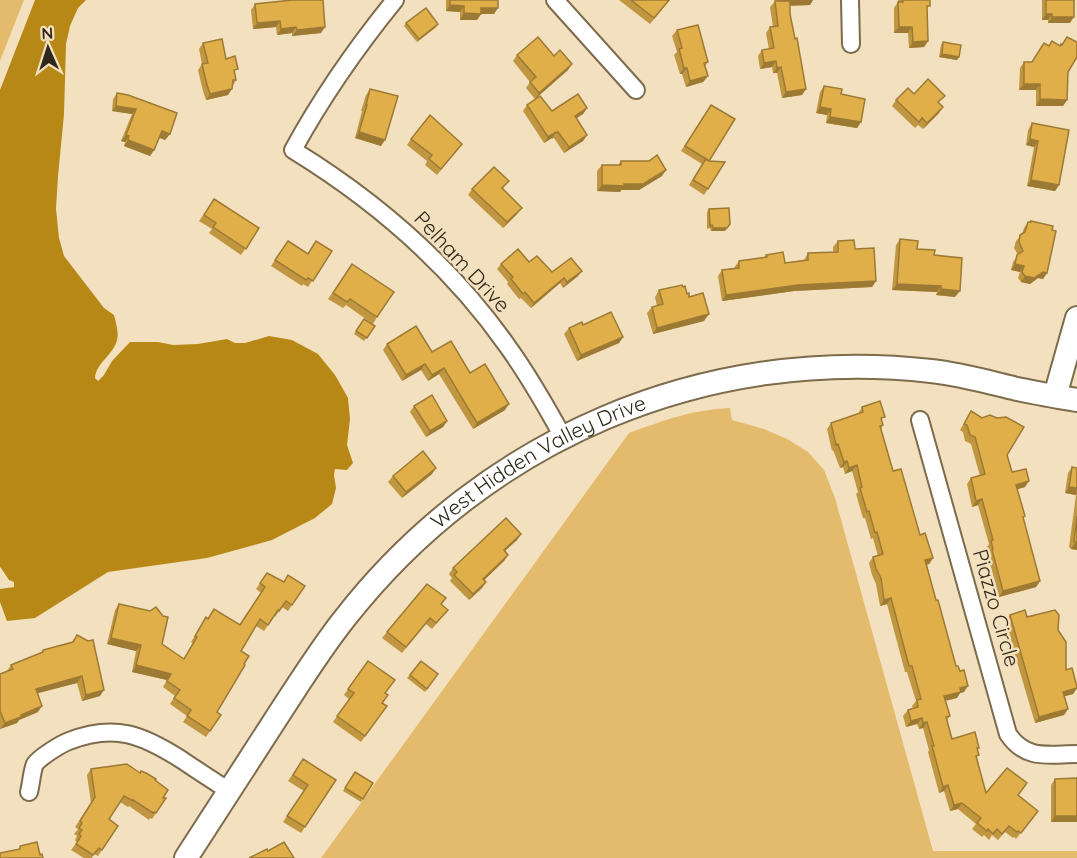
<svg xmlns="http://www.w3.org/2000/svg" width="1077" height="858" viewBox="0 0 1077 858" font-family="Quicksand,sans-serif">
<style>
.green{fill:#e4bb6c}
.water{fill:#b88816}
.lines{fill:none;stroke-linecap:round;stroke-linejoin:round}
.street-casing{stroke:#7c6b4c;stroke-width:20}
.secondary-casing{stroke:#7c6b4c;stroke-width:26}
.street{stroke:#fff;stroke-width:16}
.secondary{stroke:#fff;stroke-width:22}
.wall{fill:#c19640}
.shaded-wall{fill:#9d7a34}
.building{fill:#e0af4a;stroke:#9d7a34;stroke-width:1.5}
.labels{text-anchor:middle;stroke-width:5;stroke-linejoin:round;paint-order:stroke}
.street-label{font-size:21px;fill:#2f281b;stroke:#f3e0be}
</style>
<rect width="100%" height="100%" fill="#f3e0be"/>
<g class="green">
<path d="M 0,0 L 24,0 L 0,61 Z"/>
<path d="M 730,408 L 732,420 L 764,429 L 787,439 L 808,452 L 824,470 L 835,498 L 933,851 L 1077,851 L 1077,858 L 321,858 L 629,433 C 665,420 691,410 730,408 Z"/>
</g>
<path class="water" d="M 35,0 L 86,0 L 78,8 L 70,26 L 66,44 L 64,114 L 58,176 L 56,209 L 59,238 L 64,256 L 104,308 L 114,315 C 116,323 119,333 117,340 C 114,354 96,363 95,378 L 98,381 L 104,375 L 112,361 L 130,342 L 158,342 L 173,345 L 198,344 L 227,339 L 235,343 L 245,343 L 269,336 L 292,340 L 318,354 L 335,375 L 348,398 L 350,419 L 347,445 L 353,463 L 347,470 L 335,469 L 334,475 L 336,488 L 332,504 L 315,518 L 272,540 L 207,558 L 108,572 L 35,618 L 7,621 L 0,602 L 0,589 L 14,587 L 14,582 L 9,580 L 1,568 L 0,567 L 0,90 Z"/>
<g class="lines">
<defs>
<g id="street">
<path d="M 395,0 C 356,48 322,97 293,150 C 376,201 452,267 508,347 C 529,376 546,406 563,437"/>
<path d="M 555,0 L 636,90"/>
<path d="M 850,0 L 851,44"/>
<path d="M 920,420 L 1008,734 C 1026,761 1049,754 1077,754"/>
<path d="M 29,792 C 31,785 32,770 35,764 C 40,757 61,744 69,741 C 115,723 143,735 182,760 C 198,771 214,781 229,791"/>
</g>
<g id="secondary">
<path d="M 1055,396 L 1077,318"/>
<path id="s1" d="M 186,858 C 217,810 248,762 279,714 C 300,682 321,648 345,618 C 485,439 704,345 931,371 C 960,374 988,382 1017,389 C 1037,393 1057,397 1077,400"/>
</g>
</defs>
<use href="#street" class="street-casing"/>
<use href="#secondary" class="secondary-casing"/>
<use href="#street" class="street"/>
<use href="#secondary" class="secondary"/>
</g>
<g class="wall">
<path d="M 446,0 L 498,0 L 494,14 L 481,14 L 477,20 L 460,20 L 460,12 L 446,11 Z"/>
<path d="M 619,0 L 670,0 L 650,24 Z"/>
<path d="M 776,0 L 813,0 L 810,5 L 790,6 L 790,14 L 795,39 L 806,89 L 802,95 L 782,98 L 777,73 L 773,73 L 772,67 L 760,69 L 758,56 L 762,50 L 769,49 L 766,33 L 770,27 L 773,27 L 770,7 Z"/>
<path d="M 898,0 L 930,0 L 927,10 L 928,41 L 924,47 L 909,48 L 908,33 L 894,33 L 894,8 L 898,2 Z"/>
<path d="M 1042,0 L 1074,0 L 1070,23 L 1048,23 L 1048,20 L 1042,20 Z"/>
<path d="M 255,4 L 321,33 L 292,36 L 292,33 L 277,35 L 276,27 L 253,29 L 251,10 Z"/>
<path d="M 406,23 L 436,27 L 417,42 L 404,26 Z"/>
<path d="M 677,30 L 708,62 L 705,66 L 708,76 L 703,82 L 686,87 L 682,74 L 680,74 L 674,55 L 677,52 L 672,36 Z"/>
<path d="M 943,42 L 959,57 L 957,60 L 939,57 L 941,45 Z"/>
<path d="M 203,43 L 226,59 L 235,74 L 236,80 L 228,95 L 206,100 L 203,91 L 198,70 L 202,64 L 199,49 Z"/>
<path d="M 517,55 L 554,56 L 568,70 L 535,99 L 526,88 L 530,82 L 513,61 Z"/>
<path d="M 1024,62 L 1068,72 L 1067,100 L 1063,106 L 1036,106 L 1036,90 L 1019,90 L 1020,68 Z"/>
<path d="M 824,86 L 841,94 L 861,122 L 857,128 L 826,123 L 827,115 L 816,113 L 820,92 Z"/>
<path d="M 370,89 L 381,146 L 355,138 L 362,111 L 361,111 L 366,95 Z"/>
<path d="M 117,93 L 170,134 L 165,140 L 159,137 L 154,150 L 150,156 L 124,146 L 125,142 L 121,141 L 132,114 L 112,111 L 113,99 Z"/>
<path d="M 914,94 L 939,103 L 939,113 L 923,129 L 918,125 L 915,128 L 892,106 L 896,100 Z"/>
<path d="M 527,105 L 552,111 L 587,108 L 583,114 L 576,118 L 587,135 L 583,141 L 564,153 L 554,138 L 552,139 L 552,138 L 544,143 L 523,111 Z"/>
<path d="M 711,105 L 709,161 L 725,162 L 704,195 L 689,185 L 702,164 L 681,151 Z"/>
<path d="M 1032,123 L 1059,185 L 1055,191 L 1027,186 L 1034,147 L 1026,145 L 1028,130 Z"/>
<path d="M 411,139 L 462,144 L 437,175 L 425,165 L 427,161 L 407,145 Z"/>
<path d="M 621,161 L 662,176 L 639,190 L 621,190 L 620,192 L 597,191 L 597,171 L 602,165 L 618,165 Z"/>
<path d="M 504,187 L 503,189 L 517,214 L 503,228 L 468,195 L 472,189 Z"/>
<path d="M 214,199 L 259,228 L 241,255 L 209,233 L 212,229 L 199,221 Z"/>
<path d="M 709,209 L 730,224 L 725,231 L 711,231 L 710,228 L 707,229 L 707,212 Z"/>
<path d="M 1031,221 L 1047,273 L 1043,279 L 1038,278 L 1030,284 L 1021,282 L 1018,278 L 1020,272 L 1011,270 L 1013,262 L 1018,255 L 1014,248 L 1016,241 L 1022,234 L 1024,228 L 1028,222 L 1030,222 Z"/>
<path d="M 900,239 L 917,249 L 934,255 L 955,297 L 936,295 L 937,292 L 892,290 L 896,245 Z"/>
<path d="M 288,241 L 308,254 L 332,251 L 308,287 L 303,284 L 302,286 L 271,266 Z"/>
<path d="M 838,241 L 855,249 L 876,281 L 872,287 L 794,291 L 722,301 L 718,276 L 722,270 L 734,268 L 739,261 L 765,257 L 766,255 L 785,263 L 804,260 L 808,253 L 833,252 L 833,247 Z"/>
<path d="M 529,262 L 552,272 L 578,276 L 563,288 L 560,283 L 531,308 L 521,298 L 519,299 L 507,284 L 508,282 L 497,269 L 501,264 Z"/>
<path d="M 352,264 L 377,317 L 373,324 L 346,305 L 343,308 L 328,299 Z"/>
<path d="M 683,287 L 704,321 L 653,334 L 647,313 L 652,307 L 657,306 L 655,297 L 659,290 Z"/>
<path d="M 364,319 L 375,326 L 364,341 L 354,334 Z"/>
<path d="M 583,325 L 623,337 L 619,343 L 577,361 L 564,334 L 569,328 Z"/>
<path d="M 387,344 L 432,352 L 470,373 L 505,410 L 473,429 L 439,374 L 428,381 L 421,370 L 402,381 L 383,350 Z"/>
<path d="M 414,406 L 447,421 L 443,427 L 426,437 L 410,412 Z"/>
<path d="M 862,407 L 882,421 L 883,425 L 881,429 L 893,471 L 920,535 L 933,558 L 929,564 L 927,565 L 936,600 L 964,692 L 960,693 L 957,698 L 945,701 L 950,716 L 947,720 L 952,739 L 979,748 L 978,749 L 977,759 L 986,793 L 1018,795 L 1033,817 L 1016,839 L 1014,837 L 1013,838 L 1005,832 L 998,840 L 992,835 L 989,840 L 984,835 L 982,837 L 972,829 L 976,824 L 958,809 L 950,811 L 944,791 L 939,793 L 928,752 L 929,750 L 923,728 L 919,729 L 917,724 L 906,727 L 903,716 L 908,710 L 913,708 L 912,706 L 916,701 L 907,672 L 905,672 L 887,604 L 880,606 L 876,584 L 872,575 L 869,563 L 873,557 L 878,556 L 873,538 L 871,539 L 865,518 L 863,518 L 856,494 L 858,492 L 852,471 L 845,474 L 843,467 L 840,468 L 833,450 L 832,451 L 827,429 L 831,423 L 858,414 Z"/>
<path d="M 971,411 L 1007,455 L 1012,472 L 1025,487 L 1017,489 L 1025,516 L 1023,518 L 1040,581 L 1036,587 L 999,597 L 988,556 L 989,555 L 987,547 L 989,544 L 978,505 L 972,507 L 967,484 L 971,478 L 980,476 L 971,444 L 965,441 L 963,432 L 960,430 Z"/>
<path d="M 1072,467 L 1077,468 L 1077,550 L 1071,549 L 1069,547 L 1076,495 L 1065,493 L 1068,473 Z"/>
<path d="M 432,474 L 402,498 L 388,482 L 393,476 Z"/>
<path d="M 521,534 L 517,540 L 505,551 L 508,555 L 504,561 L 484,580 L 486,582 L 482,588 L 469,600 L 450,581 L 452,578 L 449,574 L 453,568 Z"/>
<path d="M 267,573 L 283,582 L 305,586 L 288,611 L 282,607 L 275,617 L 274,616 L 264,631 L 256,626 L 241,651 L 217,712 L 221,715 L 206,737 L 183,722 L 187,716 L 170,704 L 175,696 L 163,687 L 167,680 L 132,672 L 136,651 L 107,644 L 115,610 L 119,604 L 162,644 L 184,659 L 193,643 L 191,642 L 202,624 L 208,619 L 214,609 L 239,625 L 261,593 L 256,589 Z"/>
<path d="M 441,605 L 448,610 L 432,629 L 426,624 L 402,653 L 382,638 L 387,632 Z"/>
<path d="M 1010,615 L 1027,617 L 1058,630 L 1066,670 L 1077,688 L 1073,694 L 1064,696 L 1068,709 L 1064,715 L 1035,723 L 1005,621 Z"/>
<path d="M 77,635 L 100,696 L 82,701 L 77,683 L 37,693 L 38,712 L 19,720 L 17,723 L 0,729 L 0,674 L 7,671 L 11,665 L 41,653 L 43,650 L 72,642 Z"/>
<path d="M 368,661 L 385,693 L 383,703 L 387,706 L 361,742 L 333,722 L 349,699 L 344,695 Z"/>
<path d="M 421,661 L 438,674 L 425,692 L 407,678 Z"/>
<path d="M 303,759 L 336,780 L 301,833 L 283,822 L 304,791 L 288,781 Z"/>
<path d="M 91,769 L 140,773 L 155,780 L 163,798 L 166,798 L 152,819 L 150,818 L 149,820 L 129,806 L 128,807 L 120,802 L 109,819 L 118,826 L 98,856 L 94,854 L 92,858 L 84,858 L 71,850 L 77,842 L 75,840 L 77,836 L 74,834 L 78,829 L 75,827 L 91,803 L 87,775 Z"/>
<path d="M 355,772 L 373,783 L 361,802 L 343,791 Z"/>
<path d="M 1055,779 L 1077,822 L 1051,822 L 1051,785 Z"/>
</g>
<g class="shaded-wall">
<path d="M 780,0 L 813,0 L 810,5 L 776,6 Z"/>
<path d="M 450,5 L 464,6 L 460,12 L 446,11 Z"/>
<path d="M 481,8 L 498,8 L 494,14 L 477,14 Z"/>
<path d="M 464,13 L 481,14 L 477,20 L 460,20 Z"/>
<path d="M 1046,14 L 1052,14 L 1048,20 L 1042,20 Z"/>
<path d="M 1052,17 L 1074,17 L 1070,23 L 1048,23 Z"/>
<path d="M 280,21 L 276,27 L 253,29 L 257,23 Z"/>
<path d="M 438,24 L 436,27 L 417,42 L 419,39 Z"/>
<path d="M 296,27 L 292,33 L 277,35 L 281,29 Z"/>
<path d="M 325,27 L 321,33 L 292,36 L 297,30 Z"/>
<path d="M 899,27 L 912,27 L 908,33 L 894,33 Z"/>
<path d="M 928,41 L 924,47 L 909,48 L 913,42 Z"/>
<path d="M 942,54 L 959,57 L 957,60 L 939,57 Z"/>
<path d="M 776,61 L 772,67 L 760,69 L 764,63 Z"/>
<path d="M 572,64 L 568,70 L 535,99 L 539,93 Z"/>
<path d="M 781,67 L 777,73 L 773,73 L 777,68 Z"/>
<path d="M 684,68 L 687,68 L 682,74 L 680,74 Z"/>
<path d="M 708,76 L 703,82 L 686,87 L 690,81 Z"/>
<path d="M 1024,84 L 1040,84 L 1036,90 L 1019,90 Z"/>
<path d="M 232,89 L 228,95 L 206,100 L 210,94 Z"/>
<path d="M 806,89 L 802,95 L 782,98 L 786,92 Z"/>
<path d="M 1040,99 L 1067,100 L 1063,106 L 1036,106 Z"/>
<path d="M 116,106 L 136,109 L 132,114 L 112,111 Z"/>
<path d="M 820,107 L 831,109 L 827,115 L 816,113 Z"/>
<path d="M 943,107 L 939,113 L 923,129 L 927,123 Z"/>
<path d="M 587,108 L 583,114 L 571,122 L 575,116 Z"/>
<path d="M 830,117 L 861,122 L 857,128 L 826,123 Z"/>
<path d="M 162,131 L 170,134 L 165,140 L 157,137 Z"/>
<path d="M 359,132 L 385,140 L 381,146 L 355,138 Z"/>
<path d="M 556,132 L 552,138 L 544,143 L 548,137 Z"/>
<path d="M 126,135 L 129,136 L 125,142 L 121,141 Z"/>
<path d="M 587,135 L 583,141 L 564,153 L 569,147 Z"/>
<path d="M 1030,139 L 1038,141 L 1034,147 L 1026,145 Z"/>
<path d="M 128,140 L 154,150 L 150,156 L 124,146 Z"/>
<path d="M 666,170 L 662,176 L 639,190 L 621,190 L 620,192 L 597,191 L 602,185 L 624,184 Z"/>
<path d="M 1031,180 L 1059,185 L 1055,191 L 1027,186 Z"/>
<path d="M 522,208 L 517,214 L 503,228 L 507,222 Z"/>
<path d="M 730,224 L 725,231 L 711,231 L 713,228 Z"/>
<path d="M 1015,264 L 1024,266 L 1020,272 L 1011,270 Z"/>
<path d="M 582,271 L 578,276 L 563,288 L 567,282 Z"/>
<path d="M 1043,272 L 1047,273 L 1043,279 L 1038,278 L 1030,284 L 1021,282 L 1025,276 Z"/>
<path d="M 564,278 L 560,283 L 531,308 L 534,303 Z"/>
<path d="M 876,281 L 872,287 L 794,291 L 722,301 L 726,295 L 798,285 Z"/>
<path d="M 897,284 L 941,286 L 937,292 L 892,290 Z"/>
<path d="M 941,289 L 960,291 L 955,297 L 936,295 Z"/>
<path d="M 709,314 L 704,321 L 653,334 L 657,328 Z"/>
<path d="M 623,337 L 619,343 L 577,361 L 581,355 Z"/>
<path d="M 425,364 L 421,370 L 402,381 L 406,375 Z"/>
<path d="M 444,368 L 439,374 L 428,381 L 432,375 Z"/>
<path d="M 509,404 L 505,410 L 473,429 L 477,423 Z"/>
<path d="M 447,421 L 443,427 L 426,437 L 430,431 Z"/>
<path d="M 847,461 L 843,467 L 840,468 L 844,462 Z"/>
<path d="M 857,465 L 852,471 L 845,474 L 849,468 Z"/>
<path d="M 436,468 L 432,474 L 402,498 L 406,492 Z"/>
<path d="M 1029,481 L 1025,487 L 1012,491 L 1016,485 Z"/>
<path d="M 1069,487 L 1077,488 L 1076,495 L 1065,493 Z"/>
<path d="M 982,499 L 978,505 L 972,507 L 976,501 Z"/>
<path d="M 521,534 L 517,540 L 499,556 L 504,550 Z"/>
<path d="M 1075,543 L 1077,543 L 1077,550 L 1071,549 Z"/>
<path d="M 508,555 L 504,561 L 479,585 L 483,579 Z"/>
<path d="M 933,558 L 929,564 L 921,566 L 925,560 Z"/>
<path d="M 1040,581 L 1036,587 L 999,597 L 1003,591 Z"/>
<path d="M 486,582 L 482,588 L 469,600 L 473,594 Z"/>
<path d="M 891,598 L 887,604 L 880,606 L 884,600 Z"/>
<path d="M 111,638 L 141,645 L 136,651 L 107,644 Z"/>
<path d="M 136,665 L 171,674 L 167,680 L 132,672 Z"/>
<path d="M 82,676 L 77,683 L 31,695 L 36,689 Z"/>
<path d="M 968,686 L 964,692 L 960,693 L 957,698 L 940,702 L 944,696 L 960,688 Z"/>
<path d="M 1077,688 L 1073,694 L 1059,698 L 1063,692 Z"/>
<path d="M 104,690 L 100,696 L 82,701 L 86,695 Z"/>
<path d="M 42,706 L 38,712 L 19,720 L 17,723 L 0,729 L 5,723 Z"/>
<path d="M 1068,709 L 1064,715 L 1035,723 L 1039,717 Z"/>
<path d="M 922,718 L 917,724 L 906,727 L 911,721 Z"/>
<path d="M 927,722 L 923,728 L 919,729 L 923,723 Z"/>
<path d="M 948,785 L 944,791 L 939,793 L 943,787 Z"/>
<path d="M 962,803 L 958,809 L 950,811 L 954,805 Z"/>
<path d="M 1055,816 L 1077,816 L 1077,822 L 1051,822 Z"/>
</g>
<g class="building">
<path d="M 292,0 L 323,0 L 325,27 L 297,30 L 296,27 L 281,29 L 280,21 L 257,23 L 255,4 Z"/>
<path d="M 450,0 L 498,0 L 498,8 L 481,8 L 481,14 L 464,13 L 464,6 L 450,5 Z"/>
<path d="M 631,0 L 669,0 L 654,18 Z"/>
<path d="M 902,0 L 930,0 L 930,6 L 927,6 L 928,41 L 913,42 L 912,27 L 899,27 L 898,2 L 903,2 Z"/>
<path d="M 1046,0 L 1074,0 L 1074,17 L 1052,17 L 1052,14 L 1046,14 Z"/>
<path d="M 775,1 L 790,1 L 790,14 L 795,39 L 797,38 L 806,89 L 786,92 L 781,67 L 777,68 L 776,61 L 764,63 L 762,50 L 774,48 L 770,27 L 778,26 Z"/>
<path d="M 426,8 L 438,24 L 419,39 L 406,23 Z"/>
<path d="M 698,25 L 708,62 L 704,63 L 708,76 L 690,81 L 687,68 L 684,68 L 679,49 L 682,48 L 677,30 Z"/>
<path d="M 538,37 L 554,56 L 560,50 L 572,64 L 539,93 L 530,82 L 536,77 L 517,55 Z"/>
<path d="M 1067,37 L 1077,42 L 1077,57 L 1068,72 L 1067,100 L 1040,99 L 1040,84 L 1024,84 L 1024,62 L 1032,62 L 1044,43 L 1049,46 L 1052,41 L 1060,46 L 1061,44 L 1062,45 Z"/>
<path d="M 222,39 L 226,59 L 235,56 L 238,69 L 234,70 L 236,80 L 233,80 L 232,89 L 210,94 L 207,85 L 202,64 L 208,63 L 203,43 Z"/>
<path d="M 943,42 L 961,45 L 959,57 L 942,54 Z"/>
<path d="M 928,79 L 945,96 L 938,102 L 943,107 L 927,123 L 922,118 L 919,122 L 896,100 L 908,88 L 914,94 Z"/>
<path d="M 824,86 L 842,89 L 841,94 L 865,99 L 861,122 L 830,117 L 831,109 L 820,107 Z"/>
<path d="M 370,89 L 398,96 L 385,140 L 359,132 L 367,105 L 366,105 Z"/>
<path d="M 117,93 L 128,95 L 177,113 L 170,134 L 162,131 L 154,150 L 128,140 L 129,136 L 126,135 L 136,109 L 116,106 Z"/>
<path d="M 578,94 L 587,108 L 575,116 L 587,135 L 569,147 L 558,132 L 557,133 L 556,132 L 548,137 L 527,105 L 540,96 L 552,111 Z"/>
<path d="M 711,105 L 735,119 L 709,161 L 725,162 L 708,189 L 693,180 L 705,160 L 708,160 L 685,146 Z"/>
<path d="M 430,115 L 462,144 L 441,169 L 429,159 L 432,155 L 411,139 Z"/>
<path d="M 1032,123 L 1069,130 L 1059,185 L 1031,180 L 1038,141 L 1030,139 Z"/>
<path d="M 657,155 L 666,170 L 643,184 L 624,184 L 624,186 L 602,185 L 602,165 L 621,165 L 621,161 L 649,161 Z"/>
<path d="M 494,167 L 509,181 L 502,188 L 522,208 L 507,222 L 472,189 Z"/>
<path d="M 214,199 L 259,228 L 246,249 L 213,227 L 216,223 L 204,215 Z"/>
<path d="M 729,208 L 730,224 L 727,228 L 713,228 L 712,225 L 710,226 L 709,209 Z"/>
<path d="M 1031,221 L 1053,226 L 1052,230 L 1056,231 L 1047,273 L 1043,272 L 1034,278 L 1025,276 L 1022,272 L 1024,266 L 1015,264 L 1017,255 L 1023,251 L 1019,242 L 1020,235 L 1025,232 L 1028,222 L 1031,222 Z"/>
<path d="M 900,239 L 918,241 L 917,249 L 935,250 L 934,255 L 962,258 L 960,291 L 941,289 L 941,286 L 897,284 Z"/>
<path d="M 854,240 L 855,249 L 874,248 L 876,281 L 798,285 L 726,295 L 722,270 L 739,268 L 739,261 L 767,257 L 766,255 L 783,252 L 785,263 L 808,260 L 808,253 L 838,252 L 838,241 Z"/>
<path d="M 288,241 L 308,254 L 316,241 L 332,251 L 313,281 L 308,278 L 306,280 L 275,260 Z"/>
<path d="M 518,249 L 529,262 L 537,256 L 552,272 L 571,258 L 582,271 L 567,282 L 564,278 L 534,303 L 525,292 L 523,294 L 511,279 L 513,277 L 501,264 Z"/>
<path d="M 352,264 L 394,292 L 377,317 L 350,299 L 347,302 L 333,293 Z"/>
<path d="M 682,285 L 683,287 L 685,286 L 687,294 L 689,293 L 689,297 L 703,293 L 709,314 L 657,328 L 652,307 L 663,304 L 659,290 Z"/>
<path d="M 611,312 L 623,337 L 581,355 L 569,328 L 582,322 L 583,325 Z"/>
<path d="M 364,319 L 375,326 L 367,338 L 356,331 Z"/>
<path d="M 416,326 L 432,352 L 451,341 L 470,373 L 485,364 L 509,404 L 477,423 L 444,368 L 432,375 L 425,364 L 406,375 L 387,344 Z"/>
<path d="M 432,395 L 447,421 L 430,431 L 414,406 Z"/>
<path d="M 880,401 L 885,417 L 881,418 L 883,425 L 880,426 L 893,471 L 901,469 L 920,535 L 925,533 L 933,558 L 925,560 L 936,600 L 938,600 L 956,666 L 958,666 L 960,671 L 964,670 L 968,686 L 960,688 L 961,692 L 944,696 L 950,716 L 946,717 L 952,739 L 975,732 L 979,748 L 977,748 L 979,755 L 976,756 L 986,793 L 1007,768 L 1027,783 L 1018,795 L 1038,811 L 1021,833 L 1018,831 L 1017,832 L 1009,826 L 1002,834 L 997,829 L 993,834 L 988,829 L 987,831 L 977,823 L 981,818 L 962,803 L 954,805 L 948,785 L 943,787 L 932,746 L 934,746 L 927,722 L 923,723 L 922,718 L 911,721 L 908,710 L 918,707 L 917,700 L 921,699 L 912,666 L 909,666 L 891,598 L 884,600 L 881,578 L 876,569 L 873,557 L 883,554 L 877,532 L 875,533 L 869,511 L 867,512 L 860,488 L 862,487 L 857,465 L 849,468 L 847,461 L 844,462 L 838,444 L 836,445 L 831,423 L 863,412 L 862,407 Z"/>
<path d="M 971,411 L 982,418 L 990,415 L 997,418 L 1006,417 L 1024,427 L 1007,455 L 1012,472 L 1026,469 L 1029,481 L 1016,485 L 1025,516 L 1023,517 L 1040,581 L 1003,591 L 992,550 L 993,549 L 991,541 L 993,540 L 982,499 L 976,501 L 971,478 L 985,474 L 975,437 L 970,435 L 967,425 L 964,424 Z"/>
<path d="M 423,451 L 436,468 L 406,492 L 393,476 Z"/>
<path d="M 1072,467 L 1077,468 L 1077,488 L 1069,487 Z"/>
<path d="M 1077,516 L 1077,543 L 1074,541 Z"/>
<path d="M 506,518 L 521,534 L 504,550 L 508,555 L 483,579 L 486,582 L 473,594 L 454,575 L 457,572 L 453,568 Z"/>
<path d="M 267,573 L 284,582 L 288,575 L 305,586 L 292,605 L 286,601 L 279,611 L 278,610 L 268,625 L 260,619 L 241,651 L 249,656 L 244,664 L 245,665 L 217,712 L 221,715 L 210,731 L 187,716 L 191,710 L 174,698 L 180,690 L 167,681 L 171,674 L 136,665 L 141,645 L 111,638 L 119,604 L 150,611 L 156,607 L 163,616 L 168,617 L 162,644 L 184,659 L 197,637 L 195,636 L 206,617 L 208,619 L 214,609 L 240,625 L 265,587 L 260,583 Z"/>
<path d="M 427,584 L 446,598 L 441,604 L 448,610 L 436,623 L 430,618 L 406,647 L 387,632 Z"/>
<path d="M 1025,610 L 1027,617 L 1055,610 L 1059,615 L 1058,630 L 1066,642 L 1066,670 L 1072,668 L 1077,687 L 1077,688 L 1063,692 L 1068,709 L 1039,717 L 1010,615 Z"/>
<path d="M 77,635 L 88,641 L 93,640 L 104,690 L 86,695 L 82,676 L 36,689 L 42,706 L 21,715 L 21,717 L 5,723 L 0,711 L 0,674 L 13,669 L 11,665 L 43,652 L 43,650 L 73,642 Z"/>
<path d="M 368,661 L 395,680 L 385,693 L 388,695 L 382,703 L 387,706 L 365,736 L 337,716 L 354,693 L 348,689 Z"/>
<path d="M 421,661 L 438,674 L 427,689 L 410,675 Z"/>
<path d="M 303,759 L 336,780 L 305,827 L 287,816 L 308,785 L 293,775 Z"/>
<path d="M 127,764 L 140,773 L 141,771 L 146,773 L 156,779 L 155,780 L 168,790 L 163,798 L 166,798 L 156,813 L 154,812 L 153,813 L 133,800 L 133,801 L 124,796 L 109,819 L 118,826 L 102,850 L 99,848 L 93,855 L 76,844 L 81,836 L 79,834 L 82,830 L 79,828 L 82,823 L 80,821 L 95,797 L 91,769 Z"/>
<path d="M 355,772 L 373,783 L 363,799 L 345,788 Z"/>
<path d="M 1077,778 L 1077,816 L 1055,816 L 1055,779 Z"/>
<path d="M 37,842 L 40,855 L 42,854 L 43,858 L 0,858 L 0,853 L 20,849 L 20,846 Z"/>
<path d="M 284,842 L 294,858 L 249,858 L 267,849 L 268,851 Z"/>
</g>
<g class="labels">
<g class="street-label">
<text transform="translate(462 262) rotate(47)" y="7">Pelham Drive</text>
<text dy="7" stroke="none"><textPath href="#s1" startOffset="540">West Hidden Valley Drive</textPath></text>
<text transform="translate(996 608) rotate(74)" y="7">Piazzo Circle</text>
</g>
</g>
<g transform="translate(48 48) rotate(357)" stroke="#f3e0be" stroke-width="4.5" paint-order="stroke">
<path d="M0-4.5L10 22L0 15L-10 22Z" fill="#2f281b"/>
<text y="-9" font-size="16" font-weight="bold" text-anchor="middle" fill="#2f281b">N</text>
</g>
</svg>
